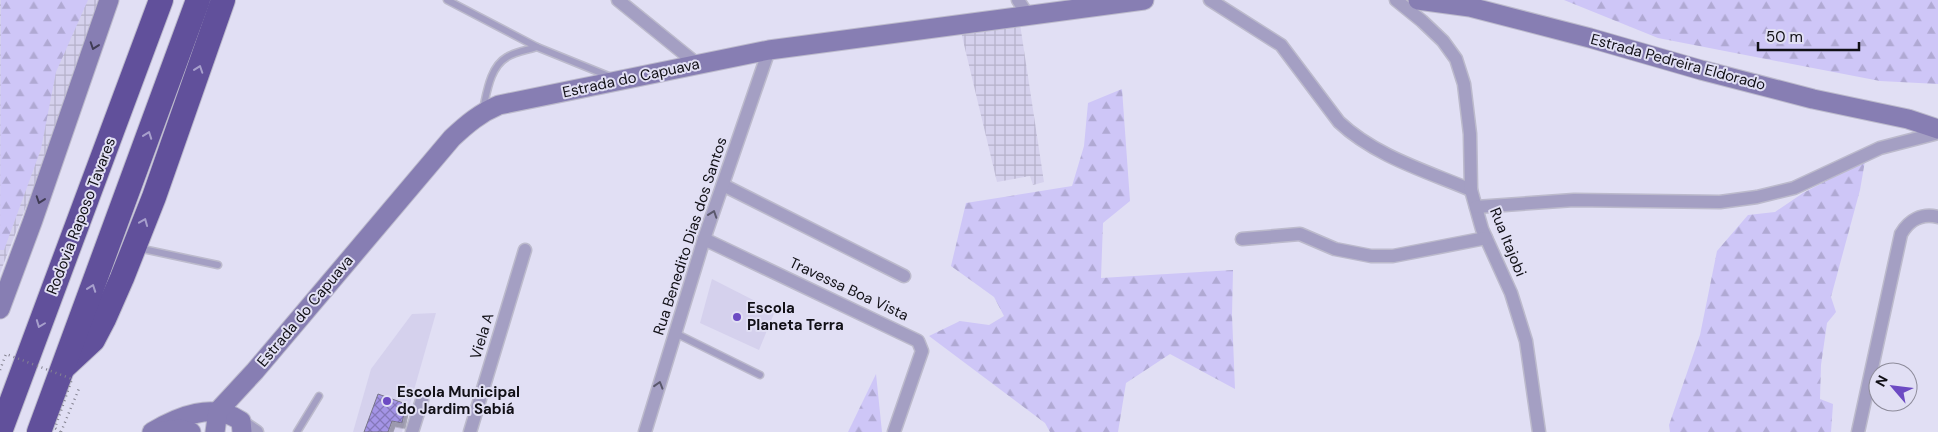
<svg xmlns="http://www.w3.org/2000/svg" width="1938" height="432" viewBox="0 0 1938 432" font-family="'DM Sans',sans-serif">
<style>
.built{fill:#d5d1ed}
.industrial{fill:url(#industrial-grid)}
.forest{fill:url(#forest-firs)}
.building{fill:url(#building-cross-hatch);stroke:#787588;filter:url(#shadow)}
.lines{fill:none;stroke-linecap:round;stroke-linejoin:round}
.lane-casing{stroke:#bcbacc;stroke-width:9}
.street-casing{stroke:#bcbacc;stroke-width:15}
.secondary-casing{stroke:#bcbacc;stroke-width:21}
.highway-casing{stroke:#bcbacc;stroke-width:26}
.path{stroke:#848391;stroke-width:2.5;stroke-dasharray:1 4;stroke-linecap:butt}
.lane{stroke:#a49fc3;stroke-width:6}
.street{stroke:#a49fc3;stroke-width:12}
.secondary{stroke:#877eb3;stroke-width:19}
.highway{stroke:#61509b;stroke-width:24}
.path-bridge{stroke:#848391;stroke-width:2.5;stroke-dasharray:1 4;stroke-linecap:butt}
.oneway{stroke:#403c55}
.oneway2{stroke:#a79fcc}
.oneway3{stroke:#5a586c}
.poi-dot{fill:#6c4ac3;stroke:#e1dff4;stroke-width:2}
.labels{text-anchor:middle;stroke-width:4;stroke-linejoin:round;paint-order:stroke}
.street-label{font-size:15px;fill:#111016;stroke:#e1dff4}
.poi-label{font-size:15px;font-weight:bold;fill:#111016;stroke:#e1dff4;text-anchor:start}
</style>
<defs>
<pattern id="industrial-grid" width="8" height="8" patternUnits="userSpaceOnUse" patternTransform="scale(1.25)"><rect width="8" height="8" fill="#d5d1ed"/><path d="M0 4h8M4 0v8" fill="none" stroke="#b6b2ca"/></pattern>
<pattern id="forest-firs" width="22" height="20" patternUnits="userSpaceOnUse" patternTransform="scale(1.25)"><rect width="22" height="20" fill="#cec6f7"/><path d="M5 1l3.5 6h-7zM16 11l3.5 6h-7z" fill="#b0a9d3"/></pattern>
<pattern id="building-cross-hatch" width="8" height="8" patternUnits="userSpaceOnUse" patternTransform="scale(1.25)"><rect width="8" height="8" fill="#a494e6"/><path d="M0 0l8 8M0 8l8-8" fill="none" stroke="#8477b9"/></pattern>
<filter id="shadow"><feDropShadow dx="3" dy="5.5" stdDeviation="0" flood-color="#0004"/></filter>
</defs>
<rect width="100%" height="100%" fill="#e1dff4"/>
<g class="built">
<path d="M 712,279 L 775,311 L 759,350 L 700,323 Z"/>
<path d="M 436,313 L 402,432 L 353,432 L 371,369 L 412,314 Z"/>
</g>
<g class="industrial">
<path d="M 0,0 L 107,0 L 0,273 Z"/>
<path d="M 1020,24 L 1044,182 L 1033,185 L 1030,176 L 997,182 L 961,32 Z"/>
</g>
<g class="forest">
<path d="M 1,0 L 88,0 L 56,72 L 41,149 L 4,250 L 0,250 Z"/>
<path d="M 1564,0 L 1938,0 L 1938,84 L 1880,81 L 1658,38 Z"/>
<path d="M 1122,89 L 1130,201 L 1103,223 L 1101,278 L 1233,270 L 1232,315 L 1235,389 L 1170,354 L 1126,383 L 1118,432 L 1050,432 L 1045,423 L 929,336 L 960,321 L 989,325 L 1004,316 L 994,297 L 951,266 L 966,203 L 1072,186 L 1084,146 L 1088,103 Z"/>
<path d="M 1865,161 L 1860,190 L 1831,297 L 1836,312 L 1827,323 L 1821,365 L 1820,399 L 1833,404 L 1831,432 L 1670,432 L 1669,425 L 1700,335 L 1717,251 L 1748,215 L 1775,212 L 1803,193 Z"/>
<path d="M 876,374 L 882,432 L 848,432 Z"/>
</g>
<path class="building" d="M 378,394 L 406,404 L 402,423 L 392,421 L 388,432 L 364,432 Z"/>
<g class="lines">
<defs>
<g id="lane">
<path d="M 447,0 L 537,47 L 611,77"/>
<path d="M 483,109 C 487,92 490,67 507,57 C 515,52 528,50 537,47"/>
<path d="M 138,248 L 218,265"/>
<path d="M 675,333 L 760,375"/>
<path d="M 297,432 L 319,396"/>
</g>
<g id="street">
<path d="M 618,0 L 697,64"/>
<path d="M 1018,0 L 1027,14"/>
<path d="M 1210,0 L 1281,45 L 1339,122 C 1375,156 1426,171 1471,190"/>
<path d="M 1396,0 L 1422,21 L 1443,41 L 1456,59 L 1464,84 L 1470,134 L 1471,190 L 1482,229 L 1511,293 L 1526,341 L 1539,432"/>
<path d="M 723,185 L 904,276"/>
<path d="M 1476,207 L 1574,200 L 1720,202 L 1757,197 L 1794,188 L 1880,148 L 1938,133"/>
<path d="M 704,239 L 918,341 L 922,351 L 894,432"/>
<path d="M 1242,239 L 1300,234 L 1335,249 L 1371,256 L 1393,256 L 1486,238"/>
<path d="M 241,421 L 257,432"/>
<path d="M 412,432 L 422,400"/>
<path d="M 470,432 L 525,250"/>
<path d="M 645,432 L 704,239 L 769,50"/>
<path d="M 1858,432 L 1901,234 C 1909,220 1922,213 1938,217"/>
</g>
<g id="secondary">
<path d="M 1418,0 L 1470,7 L 1590,38 L 1701,70 L 1813,99 L 1908,119 L 1938,129"/>
<path d="M 0,309 L 33,220 L 109,0"/>
<path d="M 152,432 C 179,416 213,402 241,421 L 242,432"/>
<path d="M 158,432 L 180,429 L 191,432"/>
<path d="M 215,432 L 218,411 L 255,371 L 452,138 C 467,124 480,113 499,105 L 769,50 L 1144,0"/>
</g>
<g id="highway">
<path d="M 65,366 L 93,340 L 104,319 L 122,278 L 154,197 L 223,0"/>
<path d="M 0,432 L 161,0"/>
<path d="M 39,432 L 198,0"/>
</g>
</defs>
<use href="#lane" class="lane-casing"/>
<use href="#street" class="street-casing"/>
<use href="#secondary" class="secondary-casing"/>
<use href="#highway" class="highway-casing"/>
<path class="path" d="M 61,432 L 80,386"/>
<use href="#lane" class="lane"/>
<use href="#street" class="street"/>
<use href="#secondary" class="secondary"/>
<use href="#highway" class="highway"/>
<path class="path-bridge" d="M 0,370 L 6,354 L 72,379 L 55,428 L 60,432"/>
</g>
<defs><path id="oneway-chevron" d="M-2-3.5L2.5 0L-2 3.5" fill="none" stroke-width="1.6" stroke-linecap="round" stroke-linejoin="round" transform="scale(1.25)"/></defs>
<g class="oneway">
<use href="#oneway-chevron" transform="translate(94 46) rotate(109)"/>
<use href="#oneway-chevron" transform="translate(40 200) rotate(109)"/>
</g>
<g class="oneway2">
<use href="#oneway-chevron" transform="translate(199 69) rotate(-71)"/>
<use href="#oneway-chevron" transform="translate(148 135) rotate(-70)"/>
<use href="#oneway-chevron" transform="translate(144 222) rotate(-68)"/>
<use href="#oneway-chevron" transform="translate(92 288) rotate(-70)"/>
<use href="#oneway-chevron" transform="translate(40 324) rotate(111)"/>
</g>
<g class="oneway3">
<use href="#oneway-chevron" transform="translate(713 214) rotate(-71)"/>
<use href="#oneway-chevron" transform="translate(659 385) rotate(-73)"/>
</g>
<g class="poi-dot">
<circle cx="737" cy="317" r="5"/>
<circle cx="387" cy="401" r="5"/>
</g>
<g class="labels">
<g class="street-label">
<text transform="translate(1678 62) rotate(15)" y="5">Estrada Pedreira Eldorado</text>
<text transform="translate(631 78) rotate(-12)" y="5">Estrada do Capuava</text>
<text transform="translate(81 216) rotate(-69)" y="5">Rodovia Raposo Tavares</text>
<text transform="translate(690 236) rotate(-72)" y="5">Rua Benedito Dias dos Santos</text>
<text transform="translate(1508 242) rotate(68)" y="5">Rua Itajobi</text>
<text transform="translate(849 289) rotate(25)" y="5">Travessa Boa Vista</text>
<text transform="translate(305 311) rotate(-50)" y="5">Estrada do Capuava</text>
<text transform="translate(482 336) rotate(-73)" y="5">Viela A</text>
</g>
<g class="poi-label">
<text x="747" y="313">Escola<tspan x="747" dy="17">Planeta Terra</tspan></text>
<text x="397" y="397">Escola Municipal<tspan x="397" dy="17">do Jardim Sabiá</tspan></text>
</g>
</g>
<g transform="translate(1893 387) rotate(298)"><circle r="24" fill="#e1dff4" stroke="#8e8c9b"/>
<path d="M0-4L9 19L0 12L-9 19Z" fill="#6c4ac3"/>
<text y="-8" font-size="14" font-weight="bold" text-anchor="middle" fill="#111016">N</text>
</g>
<path d="M1758 42v8h101v-8" fill="none" stroke="#111016" stroke-width="2.5"/>
<text x="1766" y="42" font-size="15" fill="#111016" stroke="#e1dff4" stroke-width="4" paint-order="stroke">50 m</text>
</svg>
